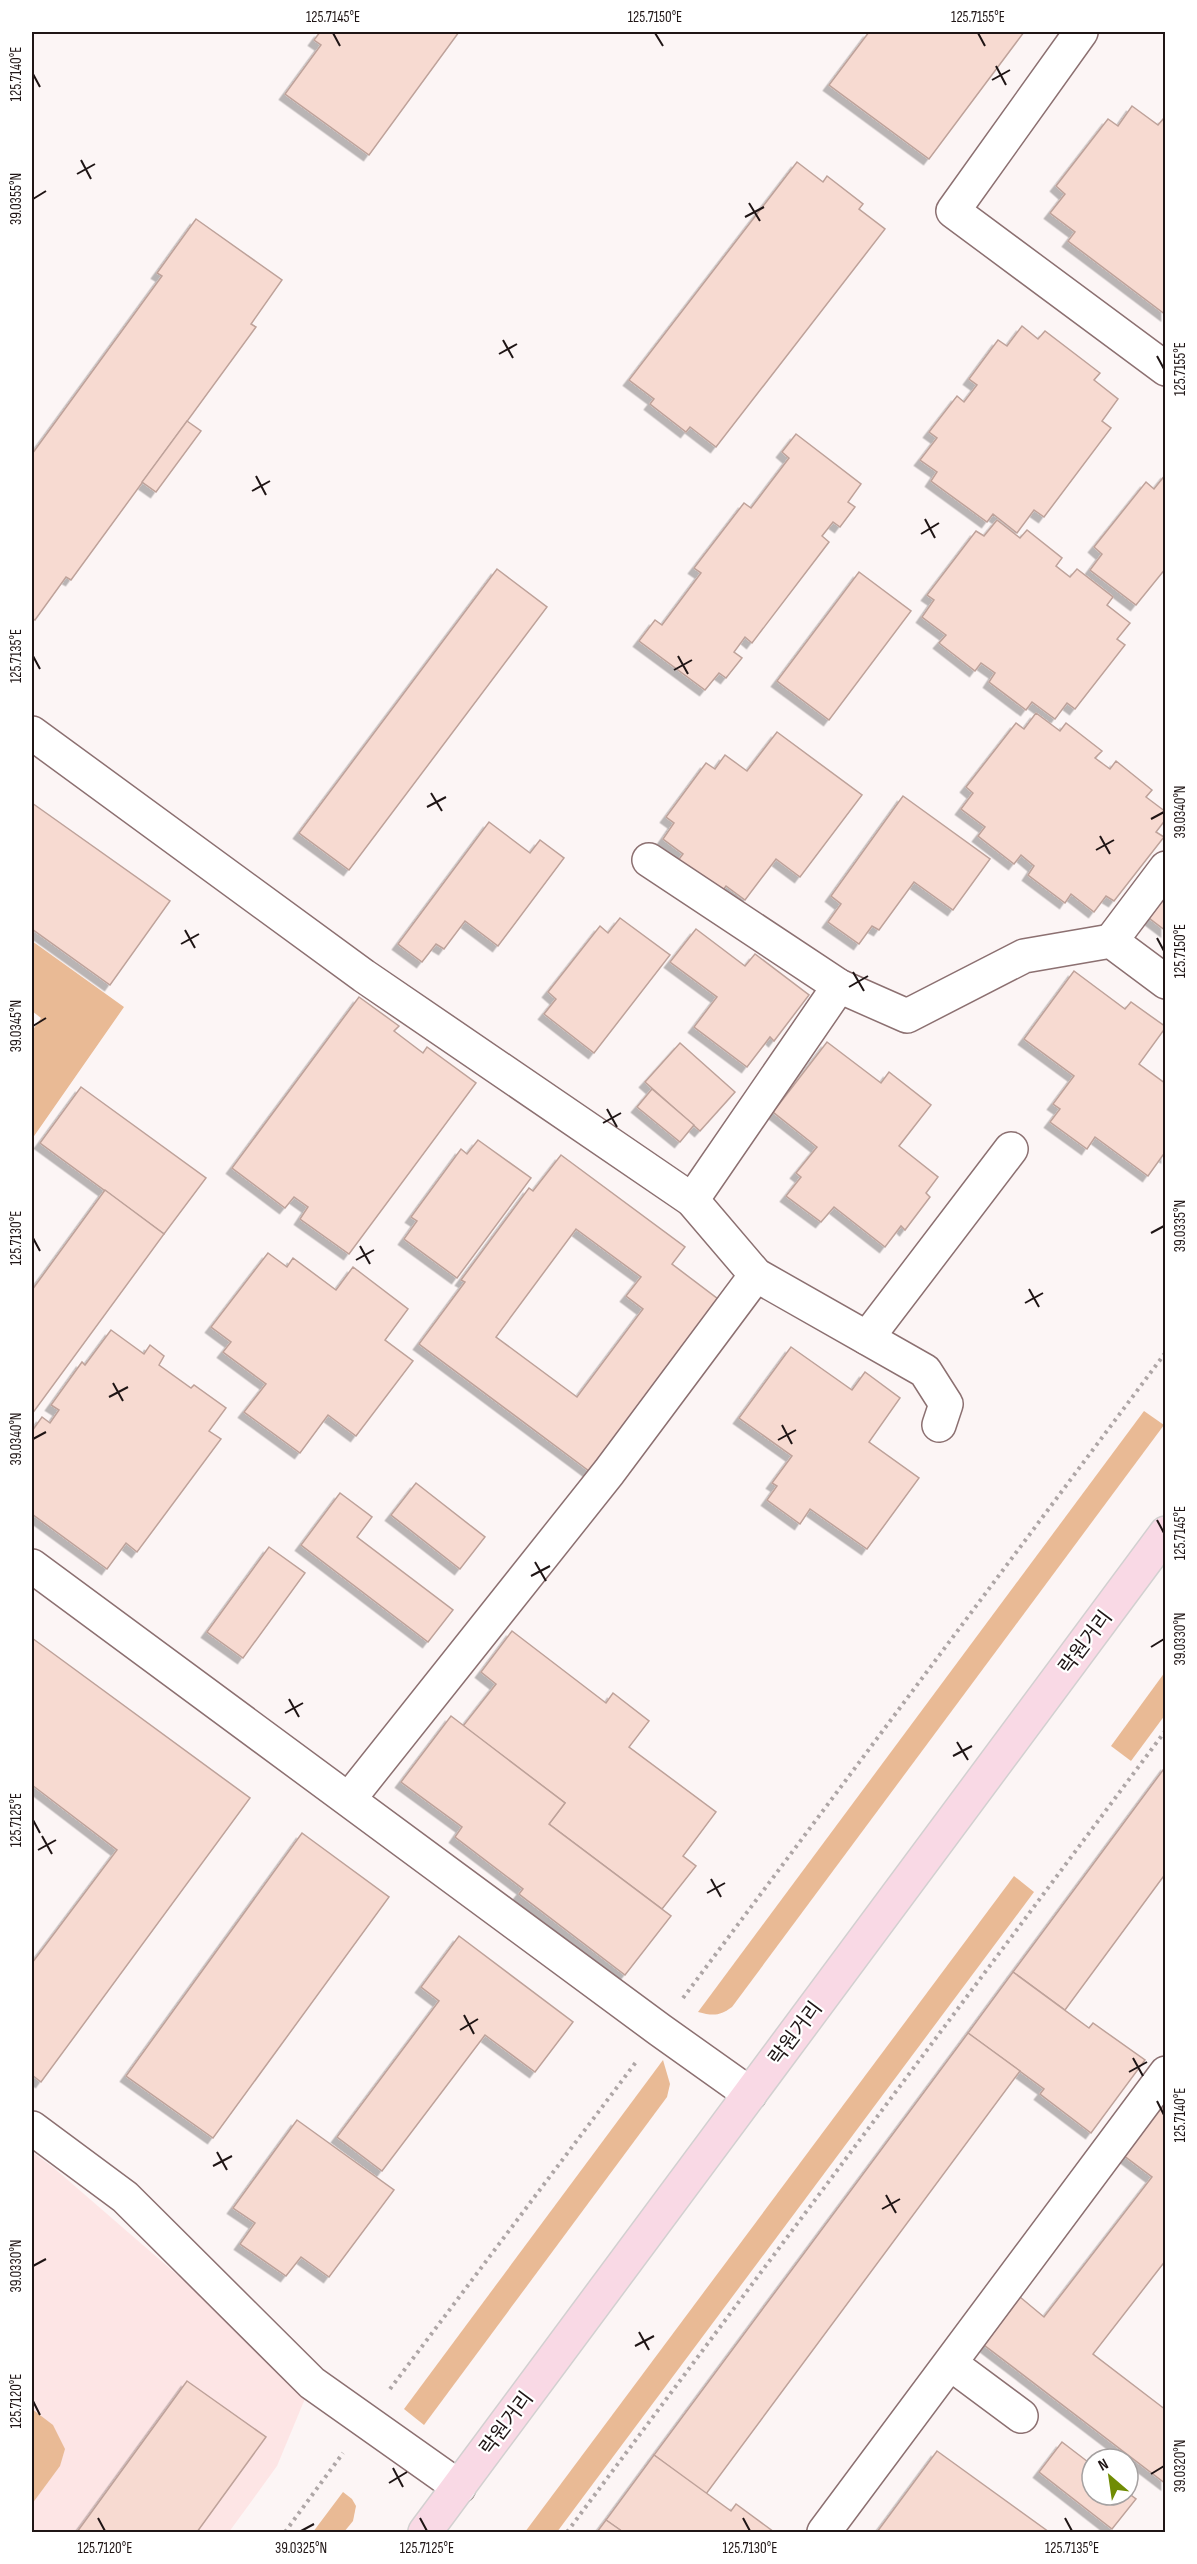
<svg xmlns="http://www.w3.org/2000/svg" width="1197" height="2564" viewBox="0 0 1197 2564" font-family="'Sofia Sans Condensed','Noto Sans KR',sans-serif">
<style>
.built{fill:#fde5e5}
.green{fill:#e9ba95}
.building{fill:#f7dad1;stroke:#bea29a;stroke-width:1.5;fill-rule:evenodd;filter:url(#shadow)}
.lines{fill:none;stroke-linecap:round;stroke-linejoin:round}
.minor-casing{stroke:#8c7071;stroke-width:36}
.major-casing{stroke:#d2d0d0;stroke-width:36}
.path{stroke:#aea6a6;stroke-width:4;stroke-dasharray:3 4.5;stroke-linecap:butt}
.minor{stroke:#fff;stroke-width:33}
.major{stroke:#f9d9e5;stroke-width:33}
.ticks{fill:none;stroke:#1f1515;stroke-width:2}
.labels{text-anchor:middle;stroke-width:4.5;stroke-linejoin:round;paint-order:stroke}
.street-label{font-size:20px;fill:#1f1515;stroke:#fff}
.neatline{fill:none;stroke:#1f1515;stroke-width:2}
.ticks-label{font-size:15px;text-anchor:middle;fill:#1f1515}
</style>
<defs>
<filter id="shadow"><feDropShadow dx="-5.5" dy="5.5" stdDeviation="0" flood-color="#0004"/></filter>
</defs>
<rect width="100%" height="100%" fill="#fcf5f5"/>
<path class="built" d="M 32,2152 L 54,2168 L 309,2389 L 277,2466 L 229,2532 L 32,2532 Z"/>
<g class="green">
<path d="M 32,941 L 124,1007 L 32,1139 L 32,1031 L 41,1018 L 32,1011 Z"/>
<path d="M 1144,1411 L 1164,1425 L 732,2007 C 720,2016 713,2016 698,2012 Z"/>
<path d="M 1165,1672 L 1165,1715 L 1131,1761 L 1111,1746 Z"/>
<path d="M 1014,1876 L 1034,1892 L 557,2532 L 525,2532 Z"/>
<path d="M 663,2060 L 670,2084 L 667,2097 L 424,2425 L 404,2409 Z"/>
<path d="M 32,2409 L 53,2425 L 65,2449 L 60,2466 L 32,2504 Z"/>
<path d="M 343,2492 L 352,2499 L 356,2506 L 353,2521 L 344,2532 L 313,2532 Z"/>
</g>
<g class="building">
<path d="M 320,32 L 459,32 L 369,155 L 285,94 L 321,45 L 314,40 Z"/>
<path d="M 869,32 L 1024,32 L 929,159 L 829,85 Z"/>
<path d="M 1132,106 L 1158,125 L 1164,118 L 1166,119 L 1166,315 L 1068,241 L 1075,232 L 1050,213 L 1065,194 L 1056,186 L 1108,119 L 1118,126 Z"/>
<path d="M 797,162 L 823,182 L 827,176 L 863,204 L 859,209 L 885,229 L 716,447 L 690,427 L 686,432 L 650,404 L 654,399 L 629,380 Z"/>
<path d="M 196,219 L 282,280 L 251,324 L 256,327 L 71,580 L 66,577 L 35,620 L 32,618 L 32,454 L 162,276 L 157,273 Z"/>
<path d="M 1022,326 L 1038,339 L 1045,331 L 1100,373 L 1094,380 L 1118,399 L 1102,421 L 1111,428 L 1044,517 L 1034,510 L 1017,533 L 993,514 L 987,522 L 931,481 L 937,472 L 920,460 L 937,438 L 929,432 L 957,396 L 964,402 L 977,385 L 969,379 L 998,340 L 1007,346 Z"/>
<path d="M 187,421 L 201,431 L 156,492 L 142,482 Z"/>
<path d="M 796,434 L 861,484 L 848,502 L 855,507 L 840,527 L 833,522 L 822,536 L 829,542 L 752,643 L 745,637 L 734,652 L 742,658 L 726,678 L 719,673 L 705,690 L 639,641 L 655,620 L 662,625 L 701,573 L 694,568 L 744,503 L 751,508 L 789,458 L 782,452 Z"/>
<path d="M 1166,474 L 1166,568 L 1136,605 L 1090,570 L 1102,554 L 1094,547 L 1146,482 L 1154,489 Z"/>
<path d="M 997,520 L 1020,538 L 1027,530 L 1062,558 L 1056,566 L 1070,577 L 1077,569 L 1113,597 L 1107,605 L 1130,623 L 1117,639 L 1125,645 L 1075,709 L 1067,703 L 1055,719 L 1032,702 L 1026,710 L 989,682 L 995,673 L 981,663 L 975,671 L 939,643 L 946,635 L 922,617 L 934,600 L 927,595 L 976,531 L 984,536 Z"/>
<path d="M 497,569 L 547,607 L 349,870 L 299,833 Z"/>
<path d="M 859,572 L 911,611 L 829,720 L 777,681 Z"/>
<path d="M 1036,713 L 1060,731 L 1066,723 L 1102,751 L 1095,758 L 1110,769 L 1116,761 L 1152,790 L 1146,797 L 1166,812 L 1166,819 L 1156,832 L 1164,837 L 1114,901 L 1106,896 L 1094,912 L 1071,894 L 1065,903 L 1028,875 L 1034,866 L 1021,855 L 1014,864 L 978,836 L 985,827 L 961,809 L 973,793 L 966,787 L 1016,723 L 1024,729 Z"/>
<path d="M 777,732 L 862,795 L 800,877 L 776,859 L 745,900 L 726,886 L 720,894 L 677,862 L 683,854 L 663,839 L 674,823 L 666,817 L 706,763 L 715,769 L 725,755 L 747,771 Z"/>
<path d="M 903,796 L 990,859 L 953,910 L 914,882 L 879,930 L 872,926 L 859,944 L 828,922 L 841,904 L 831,896 Z"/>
<path d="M 32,803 L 170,901 L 110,985 L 32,929 Z"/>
<path d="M 489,822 L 530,853 L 540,840 L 564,858 L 498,946 L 465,921 L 444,949 L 436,944 L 422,962 L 398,944 Z"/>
<path d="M 1166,896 L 1166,931 L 1149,918 Z"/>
<path d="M 620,918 L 670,955 L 594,1053 L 544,1014 L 556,999 L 548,992 L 600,926 L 608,933 Z"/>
<path d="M 696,929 L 745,966 L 755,954 L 809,995 L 774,1041 L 770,1037 L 747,1067 L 694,1027 L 717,997 L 670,962 Z"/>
<path d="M 1074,971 L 1125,1009 L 1131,1002 L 1166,1027 L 1139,1064 L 1166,1084 L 1166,1157 L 1163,1155 L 1148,1176 L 1095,1137 L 1087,1149 L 1050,1122 L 1060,1109 L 1053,1104 L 1074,1076 L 1024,1039 Z"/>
<path d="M 359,997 L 399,1026 L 394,1031 L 423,1053 L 427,1047 L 476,1083 L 349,1254 L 300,1219 L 308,1207 L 294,1197 L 285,1208 L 232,1168 Z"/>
<path d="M 827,1042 L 881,1083 L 889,1072 L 931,1105 L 899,1146 L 938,1177 L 926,1193 L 930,1197 L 905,1230 L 901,1226 L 885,1247 L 834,1207 L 821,1222 L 786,1196 L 801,1177 L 796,1173 L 817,1147 L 773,1112 Z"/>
<path d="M 680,1043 L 735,1092 L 700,1131 L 645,1082 Z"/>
<path d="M 81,1087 L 206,1178 L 164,1234 L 40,1143 Z"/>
<path d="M 652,1089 L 694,1125 L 680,1142 L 637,1107 Z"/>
<path d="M 478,1140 L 531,1178 L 457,1278 L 404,1239 L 417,1221 L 411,1217 L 461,1149 L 467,1154 Z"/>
<path d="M 561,1155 L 685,1247 L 672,1264 L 718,1299 L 589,1471 L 419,1344 L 465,1282 L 461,1280 L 529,1188 L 533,1191 ZM 576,1229 L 641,1277 L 626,1296 L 643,1309 L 577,1397 L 496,1337 Z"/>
<path d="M 105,1190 L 164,1234 L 32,1414 L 32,1290 Z"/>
<path d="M 268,1253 L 287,1267 L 293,1258 L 336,1290 L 353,1267 L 408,1309 L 385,1340 L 413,1361 L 356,1436 L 328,1415 L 300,1453 L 244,1412 L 266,1384 L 223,1352 L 231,1342 L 211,1327 Z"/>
<path d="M 111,1330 L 144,1354 L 150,1345 L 164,1356 L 159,1365 L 191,1388 L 194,1385 L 226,1408 L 209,1431 L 221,1439 L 137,1552 L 126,1543 L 107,1569 L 32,1514 L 32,1431 L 42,1417 L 50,1423 L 59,1410 L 51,1405 L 82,1362 L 85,1365 Z"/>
<path d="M 791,1347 L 852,1390 L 865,1372 L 900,1398 L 869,1442 L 919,1478 L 867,1549 L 810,1509 L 800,1524 L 767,1500 L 777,1486 L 772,1483 L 792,1456 L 739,1418 Z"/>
<path d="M 416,1483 L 485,1537 L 460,1569 L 391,1515 Z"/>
<path d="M 340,1493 L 372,1517 L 357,1537 L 453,1610 L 428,1642 L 301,1545 Z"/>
<path d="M 269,1547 L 305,1573 L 243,1658 L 207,1632 Z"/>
<path d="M 512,1631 L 606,1703 L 613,1693 L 649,1721 L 629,1747 L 716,1812 L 683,1856 L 696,1866 L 662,1909 L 549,1824 L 565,1803 L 463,1726 L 496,1684 L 481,1672 Z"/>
<path d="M 32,1638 L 250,1798 L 41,2082 L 32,2075 L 32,1963 L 117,1850 L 32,1785 Z"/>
<path d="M 451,1716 L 565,1803 L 549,1824 L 671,1916 L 625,1975 L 519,1894 L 523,1889 L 455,1837 L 462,1827 L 401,1782 Z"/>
<path d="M 1166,1766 L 1166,1873 L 1065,2010 L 1013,1972 Z"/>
<path d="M 302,1833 L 389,1897 L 213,2138 L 126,2076 Z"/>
<path d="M 459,1936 L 573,2022 L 535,2072 L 485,2035 L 382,2171 L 337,2137 L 439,2001 L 421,1987 Z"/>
<path d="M 1013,1972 L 1089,2028 L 1093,2023 L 1145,2060 L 1091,2133 L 1040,2094 L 1044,2089 L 968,2033 Z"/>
<path d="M 968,2033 L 1020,2071 L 706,2494 L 654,2455 Z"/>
<path d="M 1160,2107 L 1166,2111 L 1166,2260 L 1093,2354 L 1166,2410 L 1166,2484 L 984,2345 L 1020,2297 L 1044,2317 L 1152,2177 L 1123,2155 Z"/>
<path d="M 297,2120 L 394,2190 L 329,2277 L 301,2257 L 286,2276 L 240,2244 L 255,2223 L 233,2208 Z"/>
<path d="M 187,2381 L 266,2437 L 197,2532 L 77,2532 Z"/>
<path d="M 1062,2442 L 1092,2465 L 1092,2495 L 1128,2495 L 1128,2493 L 1136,2499 L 1112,2529 L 1039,2472 Z"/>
<path d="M 937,2451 L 1049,2532 L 877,2532 Z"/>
<path d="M 654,2455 L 731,2511 L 736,2504 L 774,2532 L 623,2532 L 606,2520 Z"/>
<path d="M 606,2520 L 623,2532 L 597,2532 Z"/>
</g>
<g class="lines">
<defs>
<g id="minor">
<path d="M 1081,32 L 953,211 L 1166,369"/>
<path d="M 32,733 L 364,976 L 692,1200 L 756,1275 L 925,1371 L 946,1404 L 939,1425"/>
<path d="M 649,860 L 839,986 L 907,1016 L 1024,956 L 1111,941 L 1166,982"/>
<path d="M 1111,941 L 1166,868"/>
<path d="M 692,1200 L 839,986"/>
<path d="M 867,1338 L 1011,1149"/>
<path d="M 32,1566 L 660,2030 L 750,2094"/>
<path d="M 349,1799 L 609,1472 L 756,1275"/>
<path d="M 32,2128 L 125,2197 L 312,2383 L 459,2487"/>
<path d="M 951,2364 L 1021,2416"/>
<path d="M 824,2532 L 1166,2073"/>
</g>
<path id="major" d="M 425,2532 L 1166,1533"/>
</defs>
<use href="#minor" class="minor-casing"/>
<use href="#major" class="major-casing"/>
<g class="path">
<path d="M 683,1998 L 1166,1352"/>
<path d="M 390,2389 L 636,2062"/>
<path d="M 285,2532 L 343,2453"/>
<path d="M 567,2532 L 1166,1730"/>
</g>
<use href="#minor" class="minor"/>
<use href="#major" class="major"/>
</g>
<path class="ticks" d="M 333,33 L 340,46M 655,33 L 663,46M 978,33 L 985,46M 996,66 L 1006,85M 33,74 L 40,87M 992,80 L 1010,70M 81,160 L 91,179M 77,174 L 95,164M 33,199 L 46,191M 749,203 L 760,221M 745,217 L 764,207M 503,340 L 513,358M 499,354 L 517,344M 1157,356 L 1164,369M 256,476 L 266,495M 252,491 L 270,481M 925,519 L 935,538M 921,534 L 939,523M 33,656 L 40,669M 678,656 L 688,674M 674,670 L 692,660M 431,793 L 442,811M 427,807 L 446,797M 1151,819 L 1164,812M 1100,836 L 1110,854M 1096,850 L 1114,840M 185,930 L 195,948M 1157,938 L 1164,951M 181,944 L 199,934M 853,972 L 864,991M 849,987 L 868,976M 33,1026 L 46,1018M 607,1109 L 617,1127M 603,1123 L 621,1113M 1151,1233 L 1164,1226M 33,1238 L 40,1251M 360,1246 L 370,1264M 356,1260 L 374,1250M 1029,1289 L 1039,1307M 1025,1303 L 1043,1293M 113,1383 L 123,1401M 109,1397 L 128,1387M 782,1425 L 792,1444M 33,1439 L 46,1432M 778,1440 L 796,1430M 1157,1520 L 1164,1533M 535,1562 L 546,1581M 531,1576 L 550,1566M 1151,1647 L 1164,1639M 289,1699 L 299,1717M 285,1713 L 303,1703M 957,1742 L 968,1760M 953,1756 L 972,1746M 33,1820 L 40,1833M 42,1836 L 52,1854M 38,1850 L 56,1840M 711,1879 L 721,1897M 707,1893 L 725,1883M 464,2015 L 474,2034M 460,2030 L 478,2019M 1133,2058 L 1143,2076M 1129,2072 L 1147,2062M 1157,2101 L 1164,2115M 217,2152 L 227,2170M 213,2166 L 232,2156M 886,2195 L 896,2213M 882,2209 L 900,2199M 33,2266 L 46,2259M 639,2332 L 649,2350M 635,2346 L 654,2336M 33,2401 L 40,2415M 393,2468 L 403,2487M 1151,2474 L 1164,2466M 389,2483 L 407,2472M 98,2518 L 105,2531M 420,2518 L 427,2531M 743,2518 L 750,2531M 1065,2518 L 1072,2531M 301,2531 L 314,2524"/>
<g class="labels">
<g class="street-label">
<text transform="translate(1085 1642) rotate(-53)" y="7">락원거리</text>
<text transform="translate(795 2033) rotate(-53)" y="7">락원거리</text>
<text transform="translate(506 2423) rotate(-53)" y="7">락원거리</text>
</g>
</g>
<rect width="1197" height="2564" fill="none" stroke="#ffffff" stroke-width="66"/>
<g transform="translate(1110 2477) rotate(331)"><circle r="28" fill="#ffffff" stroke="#a5a1a1" stroke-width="1.5"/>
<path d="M0-4.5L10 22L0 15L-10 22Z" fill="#708c04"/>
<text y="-9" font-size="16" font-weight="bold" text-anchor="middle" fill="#1f1515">N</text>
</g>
<rect x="33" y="33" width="1131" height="2498" class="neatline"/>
<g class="ticks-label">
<text x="333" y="22">125.7145°E</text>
<text x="655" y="22">125.7150°E</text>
<text x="978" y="22">125.7155°E</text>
<text transform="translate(16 74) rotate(-90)" y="5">125.7140°E</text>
<text transform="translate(16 199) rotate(-90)" y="5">39.0355°N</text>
<text transform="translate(1180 369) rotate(-90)" y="5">125.7155°E</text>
<text transform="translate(16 656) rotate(-90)" y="5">125.7135°E</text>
<text transform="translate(1180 812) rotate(-90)" y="5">39.0340°N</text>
<text transform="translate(1180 951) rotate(-90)" y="5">125.7150°E</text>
<text transform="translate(16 1026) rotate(-90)" y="5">39.0345°N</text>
<text transform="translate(1180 1226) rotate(-90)" y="5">39.0335°N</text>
<text transform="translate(16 1238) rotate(-90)" y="5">125.7130°E</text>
<text transform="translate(16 1439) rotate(-90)" y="5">39.0340°N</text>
<text transform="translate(1180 1533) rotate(-90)" y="5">125.7145°E</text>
<text transform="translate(1180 1639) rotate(-90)" y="5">39.0330°N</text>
<text transform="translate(16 1820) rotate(-90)" y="5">125.7125°E</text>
<text transform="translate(1180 2115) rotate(-90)" y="5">125.7140°E</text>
<text transform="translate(16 2266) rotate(-90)" y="5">39.0330°N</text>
<text transform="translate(16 2401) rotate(-90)" y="5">125.7120°E</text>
<text transform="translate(1180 2466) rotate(-90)" y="5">39.0320°N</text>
<text x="105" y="2553">125.7120°E</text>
<text x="301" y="2553">39.0325°N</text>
<text x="427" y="2553">125.7125°E</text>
<text x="750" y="2553">125.7130°E</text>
<text x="1072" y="2553">125.7135°E</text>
</g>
</svg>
